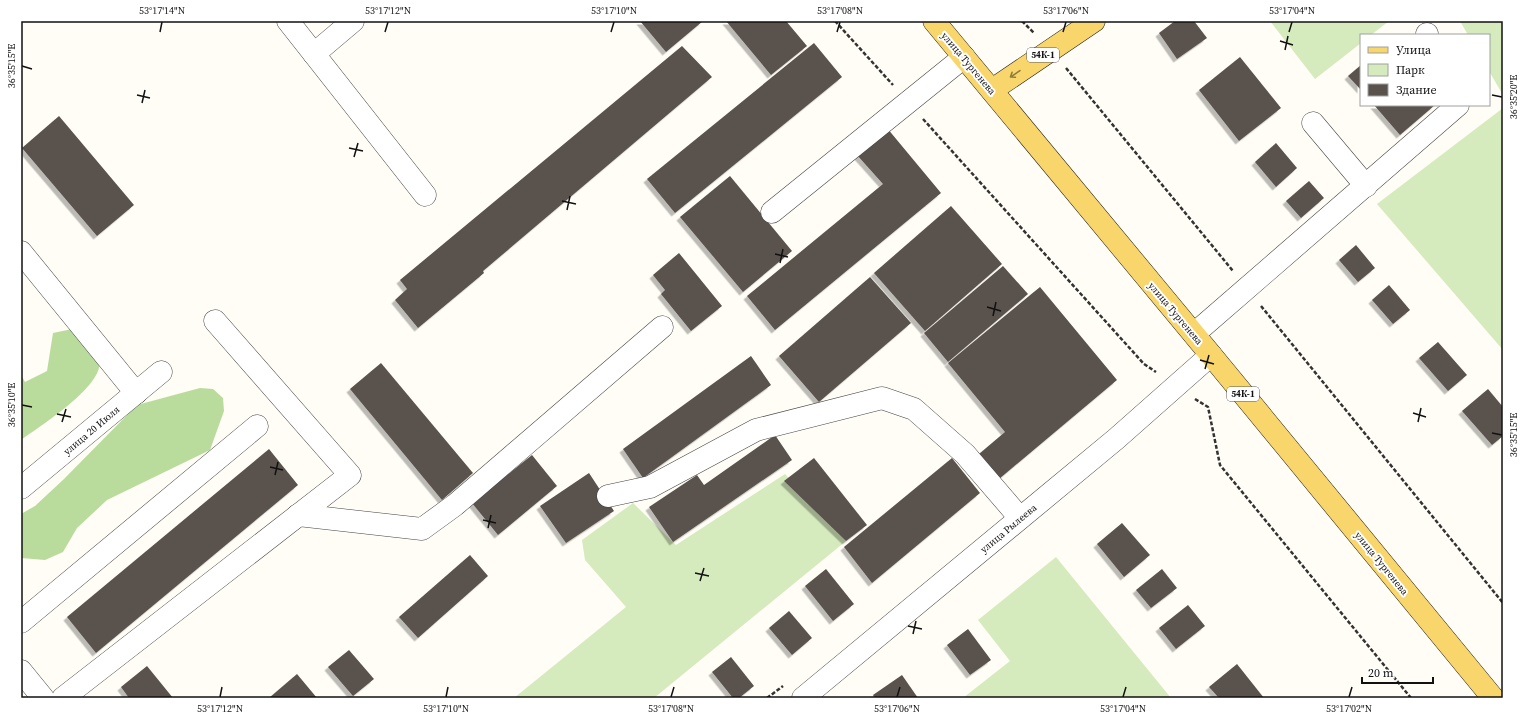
<svg xmlns="http://www.w3.org/2000/svg" width="1524" height="719" viewBox="0 0 1524 719" font-family="'Source Serif 4',serif">
<style>
.green{fill:#d5ebbd}
.forest{fill:#b9dc9c}
.building{fill:#5a524d;filter:url(#shadow)}
.lines{fill:none;stroke-linecap:round;stroke-linejoin:round}
.minor-casing{stroke:#444;stroke-width:23}
.major-casing{stroke:#222;stroke-width:23}
.path{stroke:#333;stroke-width:2.5;stroke-dasharray:4 2;stroke-linecap:butt}
.minor{stroke:#fff;stroke-width:22}
.major{stroke:#f9d66b;stroke-width:22}
.oneway{stroke:#917d42}
.ticks{fill:none;stroke:#111;stroke-width:1.5}
.labels{text-anchor:middle;stroke-width:4;stroke-linejoin:round;paint-order:stroke}
.shield{fill:#fff;stroke:#585858;stroke-width:1}
.shield-label{font-size:9px;font-weight:bold;fill:#111}
.street-label{font-size:10px;fill:#111;stroke:#fff}
.neatline{fill:none;stroke:#111;stroke-width:1.5}
.ticks-label{font-size:10px;text-anchor:middle;fill:#111}
</style>
<defs>
<filter id="shadow"><feDropShadow dx="-3.5" dy="3.5" stdDeviation="0" flood-color="#0004"/></filter>
</defs>
<rect width="100%" height="100%" fill="#fffdf5"/>
<g class="green">
<path d="M 1270,21 L 1389,21 L 1371,35 L 1361,35 L 1361,43 L 1315,79 Z"/>
<path d="M 1460,21 L 1503,21 L 1503,95 L 1489,71 L 1489,35 L 1468,35 Z"/>
<path d="M 1503,108 L 1503,350 L 1377,204 Z"/>
<path d="M 785,474 L 846,541 L 654,698 L 514,698 L 626,607 L 585,560 L 582,540 L 633,503 L 676,545 Z"/>
<path d="M 1056,557 L 1171,698 L 963,698 L 1010,661 L 978,620 Z"/>
</g>
<g class="forest">
<path d="M 77,328 C 81,334 97,356 99,361 C 105,385 39,427 21,440 L 21,375 L 25,382 L 47,371 L 53,333 Z"/>
<path d="M 200,388 L 213,389 L 223,398 L 224,411 L 210,450 L 107,500 L 77,528 L 63,552 L 45,560 L 21,558 L 21,514 L 35,506 L 64,479 L 137,405 Z"/>
</g>
<g class="building">
<path d="M 640,21 L 703,21 L 666,52 Z"/>
<path d="M 726,21 L 786,21 L 807,46 L 771,75 Z"/>
<path d="M 1175,21 L 1194,21 L 1207,38 L 1177,59 L 1159,33 Z"/>
<path d="M 814,43 L 842,77 L 675,213 L 647,179 Z"/>
<path d="M 682,46 L 712,77 L 483,271 L 484,273 L 418,328 L 395,300 L 407,289 L 400,280 Z"/>
<path d="M 1240,57 L 1281,108 L 1239,141 L 1199,90 Z"/>
<path d="M 1361,65 L 1361,90 L 1348,76 Z"/>
<path d="M 1374,105 L 1435,105 L 1400,135 Z"/>
<path d="M 59,116 L 134,205 L 97,236 L 22,148 Z"/>
<path d="M 887,128 L 941,193 L 775,330 L 747,296 L 883,184 L 857,155 Z"/>
<path d="M 1276,143 L 1297,168 L 1276,187 L 1255,162 Z"/>
<path d="M 730,176 L 792,251 L 743,292 L 680,217 Z"/>
<path d="M 1309,181 L 1324,198 L 1301,218 L 1286,201 Z"/>
<path d="M 951,206 L 1002,264 L 925,331 L 874,273 Z"/>
<path d="M 1356,245 L 1375,268 L 1358,282 L 1339,260 Z"/>
<path d="M 679,253 L 722,306 L 691,331 L 661,294 L 665,290 L 653,275 Z"/>
<path d="M 1003,266 L 1028,294 L 948,362 L 924,333 Z"/>
<path d="M 870,277 L 911,323 L 819,402 L 779,356 Z"/>
<path d="M 1389,285 L 1410,310 L 1393,324 L 1372,300 Z"/>
<path d="M 1040,287 L 1117,380 L 999,479 L 979,454 L 1005,432 L 948,363 Z"/>
<path d="M 1438,342 L 1467,375 L 1448,391 L 1419,358 Z"/>
<path d="M 751,356 L 771,385 L 643,478 L 623,449 Z"/>
<path d="M 381,363 L 473,473 L 442,500 L 350,389 Z"/>
<path d="M 1488,389 L 1503,407 L 1503,436 L 1492,445 L 1462,411 Z"/>
<path d="M 775,435 L 792,460 L 673,542 L 649,507 L 697,475 L 704,485 Z"/>
<path d="M 269,449 L 298,485 L 96,653 L 67,617 Z"/>
<path d="M 532,455 L 557,486 L 498,535 L 472,503 Z"/>
<path d="M 814,458 L 867,525 L 846,541 L 784,481 Z"/>
<path d="M 952,458 L 980,493 L 872,583 L 844,547 Z"/>
<path d="M 589,473 L 614,511 L 566,543 L 540,506 Z"/>
<path d="M 1122,523 L 1150,555 L 1124,577 L 1097,544 Z"/>
<path d="M 470,555 L 488,576 L 418,638 L 399,617 Z"/>
<path d="M 826,569 L 854,604 L 833,621 L 805,586 Z"/>
<path d="M 1162,569 L 1177,588 L 1151,608 L 1136,590 Z"/>
<path d="M 1188,605 L 1205,626 L 1176,649 L 1159,628 Z"/>
<path d="M 789,611 L 812,638 L 792,655 L 769,628 Z"/>
<path d="M 968,629 L 991,660 L 970,675 L 947,645 Z"/>
<path d="M 349,650 L 374,679 L 353,696 L 328,667 Z"/>
<path d="M 731,657 L 754,686 L 739,698 L 733,698 L 712,672 Z"/>
<path d="M 1237,664 L 1264,698 L 1219,698 L 1209,687 Z"/>
<path d="M 147,666 L 173,698 L 129,698 L 121,687 Z"/>
<path d="M 297,674 L 317,698 L 269,698 Z"/>
<path d="M 902,675 L 918,698 L 875,698 L 873,695 Z"/>
</g>
<g class="lines">
<defs>
<g id="minor">
<path d="M 288,21 L 314,54"/>
<path d="M 353,21 L 314,54 L 425,195"/>
<path d="M 1427,34 L 1427,35"/>
<path d="M 1313,123 L 1366,186"/>
<path d="M 772,212 L 964,57"/>
<path d="M 21,252 L 136,393"/>
<path d="M 1194,334 L 1458,105"/>
<path d="M 21,488 L 161,372"/>
<path d="M 608,496 L 650,487 L 756,430 L 882,398 L 914,409 L 965,454 L 1020,518"/>
<path d="M 298,515 L 422,529 L 455,505 L 662,327"/>
<path d="M 21,622 L 257,426"/>
<path d="M 21,671 L 43,698"/>
<path d="M 63,698 L 350,475 L 215,321"/>
<path d="M 803,698 L 1116,439 L 1211,355"/>
</g>
<g id="major">
<path d="M 934,21 L 1211,355 L 1493,698"/>
<path d="M 992,90 L 1094,21"/>
</g>
</defs>
<use href="#minor" class="minor-casing"/>
<use href="#major" class="major-casing"/>
<g class="path">
<path d="M 835,21 L 893,85"/>
<path d="M 1022,21 L 1034,33"/>
<path d="M 1066,68 L 1233,271"/>
<path d="M 923,119 L 1144,364 L 1156,372"/>
<path d="M 1261,306 L 1503,603"/>
<path d="M 1195,399 L 1208,407 L 1220,465 L 1411,698"/>
<path d="M 767,698 L 783,686"/>
</g>
<use href="#minor" class="minor"/>
<use href="#major" class="major"/>
</g>
<defs><path id="oneway-shaft" d="M-6 0H5M1.5-3L5.5 0L1.5 3" fill="none" stroke-width="1.6" stroke-linecap="round" stroke-linejoin="round"/></defs>
<use class="oneway" href="#oneway-shaft" transform="translate(1015 74) rotate(146)"/>
<path class="ticks" d="M 160,32 L 162,22M 385,32 L 388,22M 611,32 L 614,22M 837,32 L 840,22M 1063,32 L 1066,22M 1289,32 L 1292,22M 1280,41 L 1293,45M 1285,50 L 1288,36M 22,66 L 32,69M 137,95 L 150,98M 1492,95 L 1502,97M 142,103 L 145,90M 349,148 L 363,151M 354,157 L 358,143M 562,201 L 576,204M 567,210 L 570,196M 775,254 L 788,257M 780,263 L 783,249M 987,307 L 1001,311M 993,316 L 996,302M 1200,360 L 1214,364M 1205,369 L 1209,355M 22,405 L 32,407M 1413,413 L 1426,417M 57,414 L 71,417M 62,422 L 66,409M 1418,422 L 1421,408M 1492,433 L 1502,435M 270,467 L 283,470M 275,475 L 278,462M 483,520 L 496,523M 488,528 L 491,515M 695,573 L 709,576M 700,581 L 704,568M 908,626 L 922,629M 913,634 L 916,621M 220,697 L 222,687M 446,697 L 448,687M 671,697 L 674,687M 897,697 L 900,687M 1123,697 L 1126,687M 1349,697 L 1352,687"/>
<g class="labels">
<g class="shield">
<rect x="1027" y="48" width="32" height="14" rx="3"/>
<rect x="1227" y="387" width="32" height="14" rx="3"/>
</g>
<g class="shield-label">
<text x="1043" y="58">54К-1</text>
<text x="1243" y="397">54К-1</text>
</g>
<g class="street-label">
<text transform="translate(969 63) rotate(50)" y="4">улица Тургенева</text>
<text transform="translate(1176 313) rotate(50)" y="4">улица Тургенева</text>
<text transform="translate(91 430) rotate(-40)" y="4">улица 20 Июля</text>
<text transform="translate(1008 528) rotate(-40)" y="4">улица Рылеева</text>
<text transform="translate(1382 563) rotate(51)" y="4">улица Тургенева</text>
</g>
</g>
<rect width="1524" height="719" fill="none" stroke="#ffffff" stroke-width="44"/>
<rect x="1360" y="34" width="130" height="72" fill="#ffffff" stroke="#a0a0a0"/>
<rect x="1368" y="47" width="20" height="6" fill="#f9d66b" stroke="#a0a0a0"/>
<text x="1396" y="54" font-size="12" fill="#111111">Улица</text>
<rect x="1368" y="64" width="20" height="12" fill="#d5ebbd" stroke="#a0a0a0"/>
<text x="1396" y="74" font-size="12" fill="#111111">Парк</text>
<rect x="1368" y="84" width="20" height="12" fill="#5a524d" stroke="#a0a0a0"/>
<text x="1396" y="94" font-size="12" fill="#111111">Здание</text>
<path d="M1362 677v6h71v-6" fill="none" stroke="#111111" stroke-width="2"/>
<text x="1368" y="677" font-size="12" fill="#111111" stroke="#ffffff" stroke-width="3" paint-order="stroke">20 m</text>
<rect x="22" y="22" width="1480" height="675" class="neatline"/>
<g class="ticks-label">
<text x="162" y="14">53°17'14"N</text>
<text x="388" y="14">53°17'12"N</text>
<text x="614" y="14">53°17'10"N</text>
<text x="840" y="14">53°17'08"N</text>
<text x="1066" y="14">53°17'06"N</text>
<text x="1292" y="14">53°17'04"N</text>
<text transform="translate(11 66) rotate(-90)" y="4">36°35'15"E</text>
<text transform="translate(1513 97) rotate(-90)" y="4">36°35'20"E</text>
<text transform="translate(11 405) rotate(-90)" y="4">36°35'10"E</text>
<text transform="translate(1513 435) rotate(-90)" y="4">36°35'15"E</text>
<text x="220" y="712">53°17'12"N</text>
<text x="446" y="712">53°17'10"N</text>
<text x="671" y="712">53°17'08"N</text>
<text x="897" y="712">53°17'06"N</text>
<text x="1123" y="712">53°17'04"N</text>
<text x="1349" y="712">53°17'02"N</text>
</g>
</svg>
